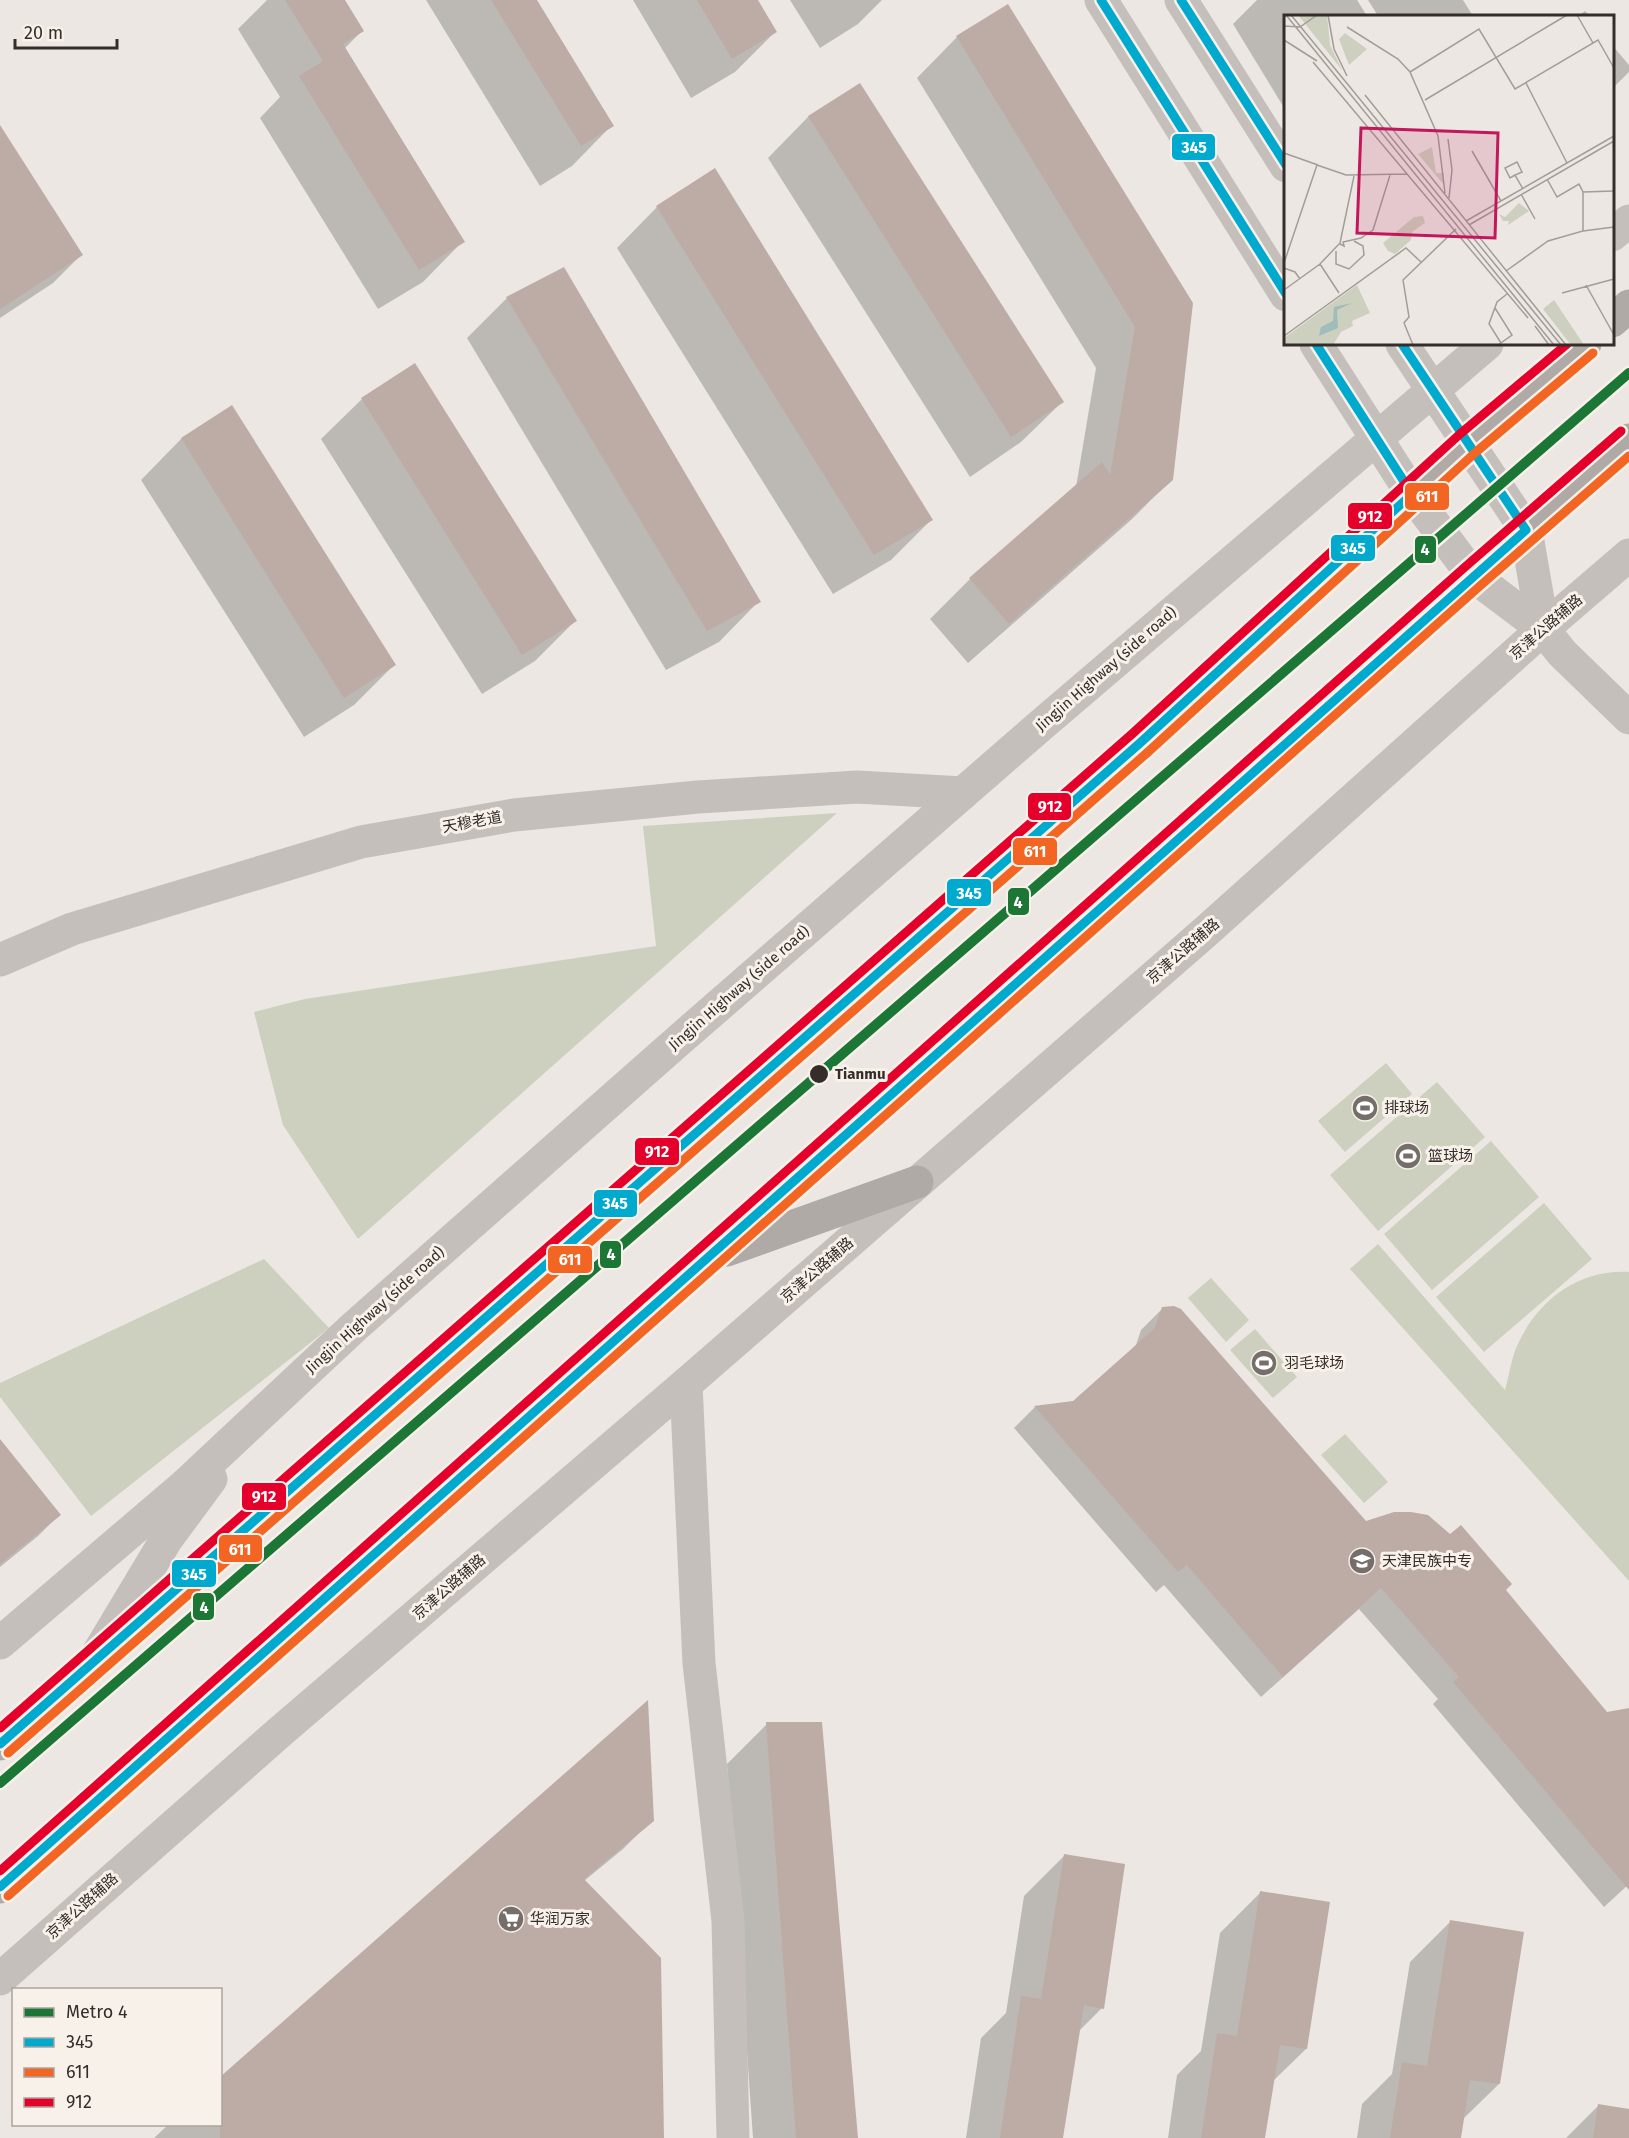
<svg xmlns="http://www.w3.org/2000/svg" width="1629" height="2138" viewBox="0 0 1629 2138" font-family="'Fira Sans','Noto Sans SC',sans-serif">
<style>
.green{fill:#cdd0be}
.shadow{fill:#0003}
.building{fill:#bdaca6}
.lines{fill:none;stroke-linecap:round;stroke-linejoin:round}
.minor{stroke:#c5bfbb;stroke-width:33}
.tertiary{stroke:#c5bfbb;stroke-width:33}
.trunk{stroke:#b0aaa6;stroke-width:33}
.bus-1-casing{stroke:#f8f1ea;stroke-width:14}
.bus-2-casing{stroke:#f8f1ea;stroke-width:14}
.bus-3-casing{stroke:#f8f1ea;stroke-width:14}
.bus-1{stroke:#00a9ce;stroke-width:9}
.bus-2{stroke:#f26522;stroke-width:9}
.bus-3{stroke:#e4002b;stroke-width:9}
.metro-1-casing{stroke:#f8f1ea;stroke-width:15}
.metro-1{stroke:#1c7736;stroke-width:10}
.stop-dot{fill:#352d2a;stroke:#f8f1ea;stroke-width:2}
.labels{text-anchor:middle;stroke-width:6;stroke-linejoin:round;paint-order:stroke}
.street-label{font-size:15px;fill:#352d2a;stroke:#f8f1ea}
.stop-label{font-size:15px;font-weight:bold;fill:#352d2a;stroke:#f8f1ea;text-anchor:start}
.poi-label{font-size:15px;fill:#352d2a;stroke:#f8f1ea;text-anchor:start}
.inset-road{fill:none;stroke:#a39d98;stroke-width:1.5}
.view{fill:#c2185b;fill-opacity:0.15;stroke:#c2185b;stroke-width:3}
.inset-edge{fill:none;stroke:#352d2a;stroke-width:3}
.line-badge{stroke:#f8f1ea;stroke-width:2}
.badge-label{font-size:16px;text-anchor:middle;font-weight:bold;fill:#fff}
</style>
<rect width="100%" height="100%" fill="#ece7e2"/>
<g class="green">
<path d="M 837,813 L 358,1239 L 283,1125 L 254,1012 L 305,999 L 656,946 L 643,826 Z"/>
<path d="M 1386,1063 L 1412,1094 L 1345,1152 L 1318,1121 Z"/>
<path d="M 1437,1082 L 1485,1137 L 1378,1231 L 1330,1175 Z"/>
<path d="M 1491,1141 L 1539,1197 L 1432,1290 L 1384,1234 Z"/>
<path d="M 1544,1203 L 1592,1259 L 1484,1352 L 1436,1297 Z"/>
<path d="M 1378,1244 L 1505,1390 C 1509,1376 1511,1360 1517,1346 C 1537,1301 1578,1269 1629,1272 L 1629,1581 L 1350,1269 Z"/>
<path d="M 264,1259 L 329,1328 L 91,1516 L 0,1397 L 0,1383 Z"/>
<path d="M 1211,1278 L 1249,1320 L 1226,1342 L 1188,1298 Z"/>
<path d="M 1255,1329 L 1297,1377 L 1273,1398 L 1230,1350 Z"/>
<path d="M 1345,1434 L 1388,1482 L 1364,1503 L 1321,1455 Z"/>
</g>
<g class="shadow">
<path d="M 267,0 L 343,0 L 362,31 L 344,49 L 463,241 L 423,282 L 378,309 L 260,118 L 280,97 L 238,29 Z"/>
<path d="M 426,0 L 535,0 L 612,125 L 572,166 L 540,186 Z"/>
<path d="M 633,0 L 756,0 L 775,32 L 735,72 L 691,98 Z"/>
<path d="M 790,0 L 882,0 L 858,24 L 820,48 Z"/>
<path d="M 1257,0 L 1357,0 L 1367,16 L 1286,16 L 1286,111 L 1233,24 Z"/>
<path d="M 1368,0 L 1463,0 L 1473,16 L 1378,16 Z"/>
<path d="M 1585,11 L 1590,16 L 1578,16 Z"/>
<path d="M 957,37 L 1192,303 L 1172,479 L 1131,520 L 968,663 L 930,619 L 970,579 L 1076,487 L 1096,368 L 917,78 Z"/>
<path d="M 1612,45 L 1629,65 L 1629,72 L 1612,89 Z"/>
<path d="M 859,85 L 1062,402 L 1021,442 L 970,477 L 768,158 L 808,117 Z"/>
<path d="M 0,128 L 81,255 L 53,283 L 0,318 Z"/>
<path d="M 657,207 L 931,520 L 891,560 L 833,594 L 617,248 Z"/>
<path d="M 507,298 L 759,601 L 719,642 L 666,670 L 467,338 Z"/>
<path d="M 362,399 L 575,621 L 535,661 L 482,694 L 321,439 Z"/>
<path d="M 232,407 L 394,665 L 354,705 L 304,737 L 141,480 L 181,439 Z"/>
<path d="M 1163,1308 L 1365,1523 L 1504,1590 L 1607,1714 L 1629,1709 L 1629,1884 L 1604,1907 L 1433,1704 L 1438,1699 L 1359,1609 L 1261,1697 L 1164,1585 L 1156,1592 L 1014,1428 L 1035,1407 L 1073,1403 L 1135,1348 L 1141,1330 Z"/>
<path d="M 0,1441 L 59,1515 L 38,1536 L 0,1567 Z"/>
<path d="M 767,1724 L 857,2138 L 753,2138 L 727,1764 Z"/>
<path d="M 652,1820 L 623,1849 L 584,1881 L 662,2138 L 154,2138 L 169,2124 L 220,2124 Z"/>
<path d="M 1064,1856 L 1102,2008 L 1078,2032 L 1062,2138 L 966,2138 L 981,2038 L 1006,2013 L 1024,1896 Z"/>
<path d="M 1260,1893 L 1306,2049 L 1272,2082 L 1264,2138 L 1168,2138 L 1177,2075 L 1201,2051 L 1220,1933 Z"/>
<path d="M 1450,1922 L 1499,2084 L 1462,2120 L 1459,2138 L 1357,2138 L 1362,2104 L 1392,2074 L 1410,1962 Z"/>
<path d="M 1598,2106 L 1629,2110 L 1629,2138 L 1566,2138 Z"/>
</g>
<g class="building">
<path d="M 285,0 L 345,0 L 364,31 L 343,44 L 465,242 L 419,270 L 299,76 L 323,61 Z"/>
<path d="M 491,0 L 537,0 L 614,126 L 581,146 Z"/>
<path d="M 697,0 L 758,0 L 777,32 L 732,59 Z"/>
<path d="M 1008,4 L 1193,303 L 1173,480 L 1009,624 L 969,578 L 1102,462 L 1110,475 L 1135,327 L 956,36 Z"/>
<path d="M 860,83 L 1064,402 L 1011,437 L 808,116 Z"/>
<path d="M 0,125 L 83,255 L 0,309 Z"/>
<path d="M 715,168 L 933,520 L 874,555 L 656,206 Z"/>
<path d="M 564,267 L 761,602 L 707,631 L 506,297 Z"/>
<path d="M 415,363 L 577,621 L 522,655 L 361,398 Z"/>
<path d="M 232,405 L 396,665 L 344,698 L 181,438 Z"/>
<path d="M 1174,1306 L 1181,1309 L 1366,1521 L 1394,1512 L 1411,1512 L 1428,1515 L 1450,1534 L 1461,1525 L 1512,1584 L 1506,1590 L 1607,1712 L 1629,1708 L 1629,1890 L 1453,1682 L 1459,1677 L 1381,1588 L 1283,1677 L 1187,1565 L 1178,1572 L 1034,1406 L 1073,1401 L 1155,1328 L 1162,1307 Z"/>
<path d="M 0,1439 L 61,1515 L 0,1564 Z"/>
<path d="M 648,1700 L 654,1821 L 584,1879 L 661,1958 L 664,2138 L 220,2138 L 220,2077 Z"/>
<path d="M 766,1722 L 822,1722 L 858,2138 L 796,2138 Z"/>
<path d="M 1064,1854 L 1125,1864 L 1104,2009 L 1084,2005 L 1063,2138 L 1000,2138 L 1021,1996 L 1041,1999 Z"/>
<path d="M 1260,1891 L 1330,1902 L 1307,2049 L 1280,2045 L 1265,2138 L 1201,2138 L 1217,2033 L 1237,2036 Z"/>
<path d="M 1450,1920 L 1524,1932 L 1500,2084 L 1470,2080 L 1461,2138 L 1390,2138 L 1402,2062 L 1427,2066 Z"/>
<path d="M 1598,2104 L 1629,2109 L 1629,2138 L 1593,2138 Z"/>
</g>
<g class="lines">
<g class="minor">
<path d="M 1543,629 L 1562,653 L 1629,718"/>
<path d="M 0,960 L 72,929 L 361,842 L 514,815 L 698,797 L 857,787 L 963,793"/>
<path d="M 686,1384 L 699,1663 L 728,1921 L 733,2138"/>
</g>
<g class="tertiary">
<path d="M 1101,0 L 1286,295"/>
<path d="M 1181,0 L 1286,166"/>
<path d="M 1612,235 L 1629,221"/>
<path d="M 1316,344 L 1412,494 L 1473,576 L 1543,629"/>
<path d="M 1402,344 L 1526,530 L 1543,629"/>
<path d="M 0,1643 L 184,1486 L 354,1327 L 678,1041 L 1040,726 L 1487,344"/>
<path d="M 97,1655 L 166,1540 L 211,1479"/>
<path d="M 0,1979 L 281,1731 L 686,1384 L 1203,934 L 1543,629 L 1629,555"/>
</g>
<g class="trunk">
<path d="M 1612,321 L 1629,306"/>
<path d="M 727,1250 L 917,1182"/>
<path d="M 0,1744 L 1140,743 L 1468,443 L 1585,344"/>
<path d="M 0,1887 L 1473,576 L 1629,440"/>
</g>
<defs>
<g id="bus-1">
<path d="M 1101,0 L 1286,294"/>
<path d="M 1181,0 L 1286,165"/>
<path d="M 0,1744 L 1140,743 L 1412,494 L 1316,344"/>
<path d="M 0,1887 L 1526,530 L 1402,344"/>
</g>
<g id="bus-2">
<path d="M 8,1753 L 1148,752 L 1476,452 L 1593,353"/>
<path d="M 8,1896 L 1481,585 L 1629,456"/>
</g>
<g id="bus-3">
<path d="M 0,1728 L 1132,734 L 1460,434 L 1567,344"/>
<path d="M 0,1871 L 1465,567 L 1621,431"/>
</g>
</defs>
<use href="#bus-1" class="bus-1-casing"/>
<use href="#bus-2" class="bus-2-casing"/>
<use href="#bus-3" class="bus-3-casing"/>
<use href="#bus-1" class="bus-1"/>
<use href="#bus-2" class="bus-2"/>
<use href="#bus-3" class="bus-3"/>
<defs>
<path id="metro-1" d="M 0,1783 L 1629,373"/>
</defs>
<use href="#metro-1" class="metro-1-casing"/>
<use href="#metro-1" class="metro-1"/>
</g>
<defs>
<symbol id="stadium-disc" viewBox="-11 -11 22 22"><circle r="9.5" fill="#756e6a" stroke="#f8f1ea"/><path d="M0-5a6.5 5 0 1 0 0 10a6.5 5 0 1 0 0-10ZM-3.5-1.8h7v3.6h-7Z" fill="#fff"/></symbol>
<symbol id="school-disc" viewBox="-11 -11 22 22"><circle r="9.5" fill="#756e6a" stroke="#f8f1ea"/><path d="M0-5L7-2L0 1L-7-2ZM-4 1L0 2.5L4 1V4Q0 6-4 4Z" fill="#fff"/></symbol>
<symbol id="supermarket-disc" viewBox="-11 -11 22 22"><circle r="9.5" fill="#756e6a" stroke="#f8f1ea"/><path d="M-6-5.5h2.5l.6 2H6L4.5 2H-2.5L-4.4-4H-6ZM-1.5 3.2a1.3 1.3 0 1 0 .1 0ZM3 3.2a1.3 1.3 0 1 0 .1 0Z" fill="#fff"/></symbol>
</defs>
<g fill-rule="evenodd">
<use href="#stadium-disc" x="1350" y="1093" width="30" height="30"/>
<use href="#stadium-disc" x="1393" y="1141" width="30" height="30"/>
<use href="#stadium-disc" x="1249" y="1348" width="30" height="30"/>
<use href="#school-disc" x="1347" y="1546" width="30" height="30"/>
<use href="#supermarket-disc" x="496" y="1904" width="30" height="30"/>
</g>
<circle class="stop-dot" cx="819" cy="1074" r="10"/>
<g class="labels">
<g class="street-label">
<text transform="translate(1546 627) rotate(-41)" y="5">京津公路辅路</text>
<text transform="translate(1106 669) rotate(-41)" y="5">Jingjin Highway (side road)</text>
<text transform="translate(472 822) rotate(-10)" y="5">天穆老道</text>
<text transform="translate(1183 951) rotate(-41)" y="5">京津公路辅路</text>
<text transform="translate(739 988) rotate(-41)" y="5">Jingjin Highway (side road)</text>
<text transform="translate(817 1270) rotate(-41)" y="5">京津公路辅路</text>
<text transform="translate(375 1310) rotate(-42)" y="5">Jingjin Highway (side road)</text>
<text transform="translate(449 1587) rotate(-41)" y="5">京津公路辅路</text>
<text transform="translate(82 1906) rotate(-42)" y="5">京津公路辅路</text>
</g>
<g class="stop-label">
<text x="835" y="1079">Tianmu</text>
</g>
<g class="poi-label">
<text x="1384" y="1113">排球场</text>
<text x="1428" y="1161">篮球场</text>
<text x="1284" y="1368">羽毛球场</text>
<text x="1382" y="1566">天津民族中专</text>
<text x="530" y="1924">华润万家</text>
</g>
</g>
<g transform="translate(1284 15)">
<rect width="330" height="330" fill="#ece7e2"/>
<path d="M 14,0 L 43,0 L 46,30 L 58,55 ZM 61,18 L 83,34 L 65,50 L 55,24 ZM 148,132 L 152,158 L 160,158 L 160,170 L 134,139 ZM 235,188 L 245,196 L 224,210 L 225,206 L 219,206 L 215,199 L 221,202 ZM 139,201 L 141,208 L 128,217 L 127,225 L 111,239 L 104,236 L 99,228 L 130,202 ZM 73,270 L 86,298 L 68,306 L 69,311 L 57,317 L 49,330 L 0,330 L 0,323 ZM 270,285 L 300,330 L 287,330 L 259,294 Z" fill="#cdd0be"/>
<path d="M 68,288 L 53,295 L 54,313 L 35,321 L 37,312 L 49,306 L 50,292 Z" fill="#a1bcba"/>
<path class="inset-road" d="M 2,0 L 270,330M 7,0 L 277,330M 44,0 L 50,34 L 63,61M 293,0 L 309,28M 0,11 L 16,12 L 33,0M 63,12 L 114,44 L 126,57 L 154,121 L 161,178M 0,25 L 33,46M 29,47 L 244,303M 126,57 L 195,14 L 231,74 L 314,25 L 330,53M 242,68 L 283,148M 81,80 L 282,330M 141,85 L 283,0M 164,124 L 168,155 L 165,183M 188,136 L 217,186M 0,138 L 34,150M 231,160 L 226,163 L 221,153 L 233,147 L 238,157 L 231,160 L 239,174M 299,177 L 330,176M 237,179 L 251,204M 182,206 L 330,121M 185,210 L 330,126M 299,216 L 330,212M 56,229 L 60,231 L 59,227 L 77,223 L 89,215 L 106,160M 52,236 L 52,249 L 65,254 L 80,240 L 79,231 L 70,226M 0,248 L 33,150 L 62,160 L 123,159M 36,249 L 55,278M 0,253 L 11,257 L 16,264M 222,256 L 264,226 L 299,216 L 299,177 L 295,169 L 273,182 L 263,164M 302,270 L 330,320M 0,275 L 36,249 L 56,228 L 70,161M 278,278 L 330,264M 211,293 L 228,320 L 214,330M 251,311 L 265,330M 0,321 L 122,233 L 137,247M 217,328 L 205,309 L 213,287 L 223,279M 129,330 L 120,308 L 125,302 L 119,265 L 172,214"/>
<path class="view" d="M 77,113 L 214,118 L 211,223 L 73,218 Z"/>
<rect width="330" height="330" class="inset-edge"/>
</g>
<g class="line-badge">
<rect x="1171" y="133" width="45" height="28" rx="6" fill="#00a9ce"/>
<rect x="1404" y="482" width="46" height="29" rx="6" fill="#f26522"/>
<rect x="1347" y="502" width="46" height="28" rx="6" fill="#e4002b"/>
<rect x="1330" y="534" width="46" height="28" rx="6" fill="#00a9ce"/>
<rect x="1414" y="535" width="23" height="29" rx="6" fill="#1c7736"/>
<rect x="1027" y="792" width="45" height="29" rx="6" fill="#e4002b"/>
<rect x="1012" y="837" width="46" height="29" rx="6" fill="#f26522"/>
<rect x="946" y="878" width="46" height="29" rx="6" fill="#00a9ce"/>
<rect x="1007" y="887" width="23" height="29" rx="6" fill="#1c7736"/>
<rect x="634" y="1137" width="46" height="29" rx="6" fill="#e4002b"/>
<rect x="593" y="1189" width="45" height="29" rx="6" fill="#00a9ce"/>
<rect x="599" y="1240" width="23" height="29" rx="6" fill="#1c7736"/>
<rect x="547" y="1245" width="46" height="29" rx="6" fill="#f26522"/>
<rect x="241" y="1482" width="46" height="29" rx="6" fill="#e4002b"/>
<rect x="218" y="1534" width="45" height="29" rx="6" fill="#f26522"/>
<rect x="171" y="1559" width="46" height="29" rx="6" fill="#00a9ce"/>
<rect x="192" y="1592" width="23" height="29" rx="6" fill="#1c7736"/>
</g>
<g class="badge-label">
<text x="1194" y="153">345</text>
<text x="1427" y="502">611</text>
<text x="1370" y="522">912</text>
<text x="1353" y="554">345</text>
<text x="1425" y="555">4</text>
<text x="1050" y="812">912</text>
<text x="1035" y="857">611</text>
<text x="969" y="899">345</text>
<text x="1018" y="908">4</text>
<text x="657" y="1157">912</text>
<text x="615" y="1209">345</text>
<text x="611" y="1260">4</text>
<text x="570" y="1265">611</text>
<text x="264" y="1502">912</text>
<text x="240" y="1555">611</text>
<text x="194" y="1580">345</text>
<text x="204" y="1613">4</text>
</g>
<rect x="12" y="1988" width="210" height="138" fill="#f8f1ea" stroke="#aaa39d" stroke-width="1.5"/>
<rect x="24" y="2008" width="30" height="9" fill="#1c7736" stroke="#aaa39d" stroke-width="1.5"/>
<text x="66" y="2018" font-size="18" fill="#352d2a">Metro 4</text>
<rect x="24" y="2038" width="30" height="9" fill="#00a9ce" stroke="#aaa39d" stroke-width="1.5"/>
<text x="66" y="2048" font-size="18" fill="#352d2a">345</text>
<rect x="24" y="2068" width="30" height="9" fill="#f26522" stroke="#aaa39d" stroke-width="1.5"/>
<text x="66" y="2078" font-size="18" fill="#352d2a">611</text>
<rect x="24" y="2098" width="30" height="9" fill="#e4002b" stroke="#aaa39d" stroke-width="1.5"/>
<text x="66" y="2108" font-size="18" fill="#352d2a">912</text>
<path d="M15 39v9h102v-9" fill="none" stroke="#352d2a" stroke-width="3"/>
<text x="24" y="39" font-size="18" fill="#352d2a" stroke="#f8f1ea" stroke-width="4.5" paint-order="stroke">20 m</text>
</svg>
